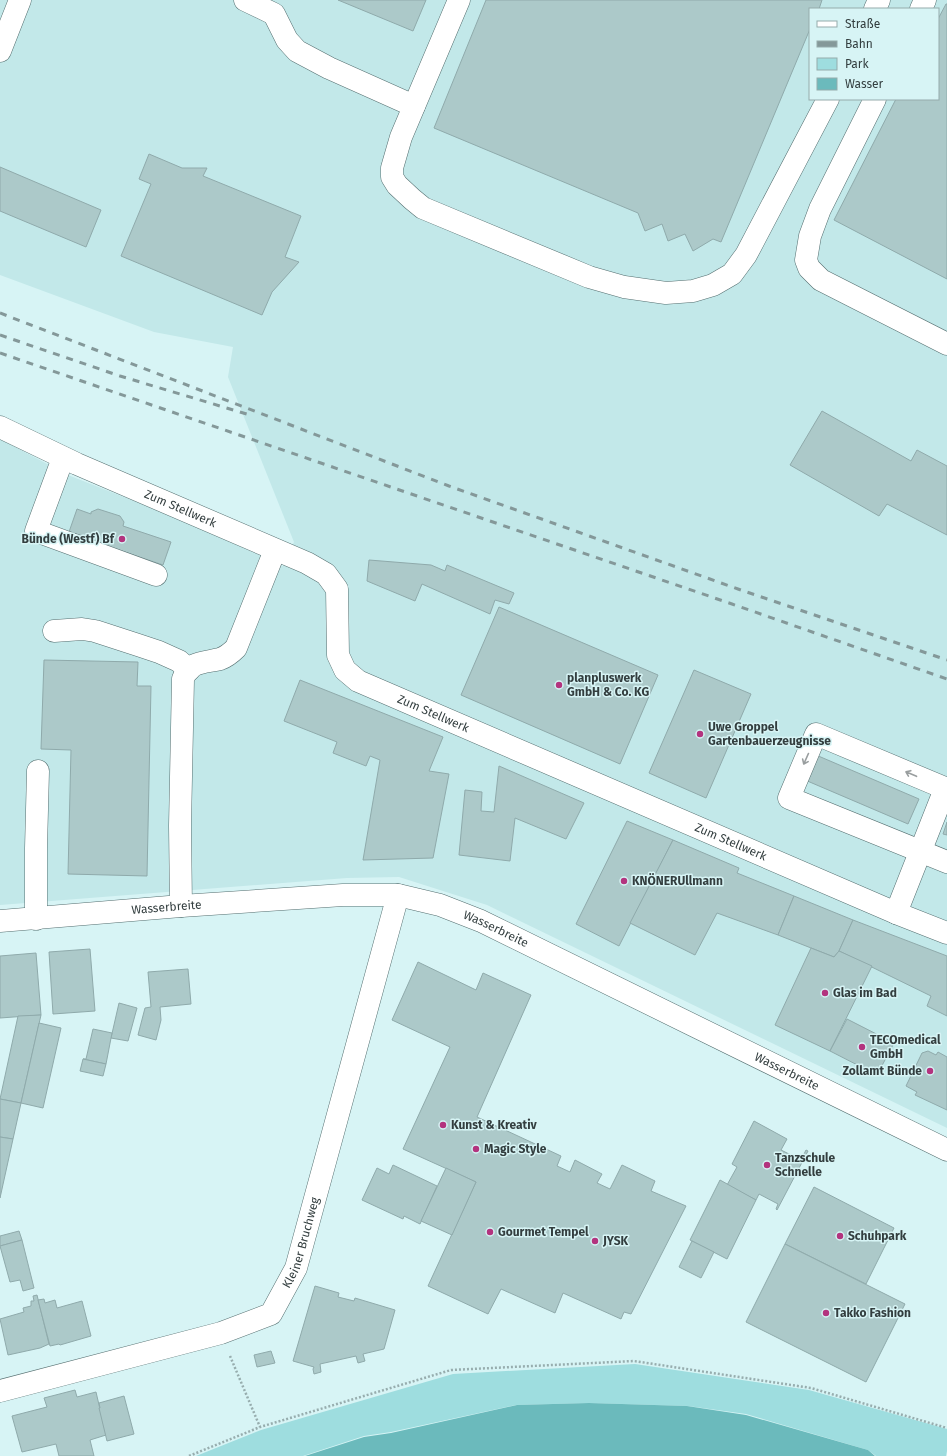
<svg xmlns="http://www.w3.org/2000/svg" width="947" height="1456" viewBox="0 0 947 1456" font-family="'Fira Sans',sans-serif">
<style>
.built{fill:#c2e8e9;fill-rule:evenodd}
.green{fill:#9edddf}
.water{fill:#6bbabc}
.building{fill:#acc9c9;stroke:#8faaab}
.lines{fill:none;stroke-linecap:round;stroke-linejoin:round}
.minor-casing{stroke:#556f70;stroke-width:23}
.major-casing{stroke:#556f70;stroke-width:23}
.path{stroke:#97adae;stroke-width:2.5;stroke-dasharray:2 2;stroke-linecap:butt}
.minor{stroke:#fff;stroke-width:22}
.major{stroke:#fff;stroke-width:22}
.rail{stroke:#849899;stroke-width:3;stroke-dasharray:7 7;stroke-linecap:butt}
.oneway{stroke:#999e9f}
.poi-dot{fill:#b3337e;stroke:#d7f4f5;stroke-width:1.5}
.labels{text-anchor:middle;stroke-width:3;stroke-linejoin:round;paint-order:stroke}
.street-label{font-size:12px;fill:#333e3f;stroke:#d7f4f5}
.poi-label{font-size:12px;font-weight:bold;fill:#333e3f;stroke:#d7f4f5;text-anchor:start}
</style>
<rect width="100%" height="100%" fill="#d7f4f5"/>
<path class="built" d="M 0,0 L 947,0 L 947,1128 L 487,905 L 399,877 L 347,878 L 0,905 L 0,439 L 68,475 L 177,518 L 283,566 L 294,542 L 228,377 L 233,347 L 154,332 L 0,275 ZM 810,9 L 938,9 L 938,99 L 810,99 Z"/>
<path class="green" d="M 635,1364 L 809,1390 L 947,1429 L 947,1451 L 946,1456 L 876,1456 L 868,1450 L 746,1414 L 688,1406 L 589,1403 L 516,1405 L 391,1432 L 364,1436 L 303,1456 L 196,1456 L 261,1430 L 453,1374 Z"/>
<path class="water" d="M 589,1403 L 687,1406 L 746,1415 L 868,1450 L 875,1456 L 305,1456 L 364,1437 L 391,1433 L 517,1405 Z"/>
<g class="building">
<path d="M 338,0 L 426,0 L 413,31 Z"/>
<path d="M 486,0 L 822,0 L 819,9 L 810,9 L 810,29 L 721,242 L 713,239 L 693,251 L 685,234 L 668,241 L 662,224 L 645,231 L 638,213 L 434,128 Z"/>
<path d="M 946,4 L 947,4 L 947,279 L 834,220 L 896,99 L 938,99 L 938,19 Z"/>
<path d="M 149,154 L 182,168 L 207,168 L 203,176 L 301,216 L 285,257 L 299,262 L 272,292 L 262,315 L 121,256 L 151,184 L 139,179 Z"/>
<path d="M 0,167 L 101,210 L 86,247 L 0,211 Z"/>
<path d="M 822,411 L 911,461 L 917,450 L 947,466 L 947,535 L 887,504 L 879,516 L 790,465 Z"/>
<path d="M 77,509 L 91,514 L 91,512 L 98,509 L 120,516 L 124,522 L 123,526 L 171,542 L 163,565 L 116,549 L 81,543 L 83,536 L 69,532 Z"/>
<path d="M 369,560 L 431,565 L 445,571 L 447,565 L 514,593 L 509,604 L 495,600 L 490,614 L 422,584 L 415,601 L 367,581 Z"/>
<path d="M 499,607 L 658,675 L 620,764 L 461,695 Z"/>
<path d="M 44,660 L 138,662 L 137,686 L 151,686 L 147,876 L 68,874 L 71,750 L 41,749 Z"/>
<path d="M 694,670 L 751,694 L 706,798 L 649,773 Z"/>
<path d="M 300,680 L 443,737 L 429,771 L 449,774 L 433,858 L 363,860 L 380,760 L 370,756 L 366,766 L 333,753 L 337,742 L 284,721 Z"/>
<path d="M 816,755 L 919,799 L 908,824 L 805,780 Z"/>
<path d="M 499,766 L 584,803 L 566,839 L 515,818 L 510,861 L 459,855 L 465,790 L 482,792 L 481,811 L 494,812 Z"/>
<path d="M 627,821 L 673,840 L 619,946 L 576,924 Z"/>
<path d="M 947,822 L 947,835 L 943,834 Z"/>
<path d="M 673,840 L 739,868 L 737,873 L 794,896 L 778,935 L 717,913 L 695,955 L 630,923 Z"/>
<path d="M 794,896 L 853,920 L 839,951 L 834,957 L 778,935 Z"/>
<path d="M 853,920 L 947,956 L 947,1016 L 927,1006 L 931,996 L 839,951 Z"/>
<path d="M 811,948 L 834,957 L 839,951 L 872,966 L 830,1051 L 775,1025 Z"/>
<path d="M 90,949 L 95,1011 L 53,1014 L 49,952 Z"/>
<path d="M 36,953 L 41,1015 L 0,1018 L 0,956 Z"/>
<path d="M 418,962 L 476,990 L 483,973 L 531,995 L 477,1117 L 561,1156 L 557,1166 L 570,1172 L 575,1160 L 602,1174 L 597,1183 L 610,1189 L 622,1165 L 655,1181 L 651,1191 L 686,1206 L 631,1314 L 624,1312 L 621,1319 L 563,1293 L 555,1313 L 501,1289 L 488,1314 L 428,1286 L 476,1182 L 403,1149 L 450,1047 L 392,1020 Z"/>
<path d="M 188,969 L 191,1004 L 160,1007 L 161,1020 L 156,1040 L 138,1035 L 145,1008 L 151,1007 L 148,972 Z"/>
<path d="M 119,1003 L 137,1008 L 128,1041 L 111,1038 Z"/>
<path d="M 41,1015 L 21,1103 L 0,1099 L 18,1016 Z"/>
<path d="M 847,1019 L 894,1043 L 877,1075 L 830,1051 Z"/>
<path d="M 39,1023 L 61,1028 L 43,1108 L 21,1103 Z"/>
<path d="M 93,1029 L 112,1033 L 106,1064 L 83,1059 L 86,1059 Z"/>
<path d="M 928,1051 L 936,1055 L 938,1052 L 947,1057 L 947,1110 L 915,1095 L 917,1092 L 906,1086 L 922,1053 Z"/>
<path d="M 83,1059 L 106,1064 L 103,1076 L 80,1071 Z"/>
<path d="M 0,1099 L 21,1103 L 13,1139 L 0,1137 Z"/>
<path d="M 754,1121 L 787,1139 L 781,1150 L 801,1160 L 806,1150 L 808,1151 L 777,1210 L 776,1209 L 778,1204 L 759,1194 L 756,1200 L 727,1185 L 737,1167 L 732,1164 Z"/>
<path d="M 0,1137 L 13,1139 L 0,1198 Z"/>
<path d="M 393,1165 L 437,1186 L 420,1224 L 404,1216 L 403,1219 L 362,1200 L 377,1168 L 389,1174 Z"/>
<path d="M 446,1168 L 476,1182 L 452,1235 L 421,1221 Z"/>
<path d="M 720,1180 L 756,1200 L 727,1259 L 690,1240 Z"/>
<path d="M 814,1187 L 894,1228 L 866,1284 L 785,1244 Z"/>
<path d="M 19,1231 L 22,1240 L 0,1246 L 0,1236 Z"/>
<path d="M 22,1240 L 34,1288 L 23,1291 L 20,1280 L 10,1282 L 0,1246 Z"/>
<path d="M 692,1241 L 714,1252 L 701,1278 L 679,1267 Z"/>
<path d="M 785,1244 L 905,1304 L 866,1382 L 746,1322 Z"/>
<path d="M 315,1286 L 339,1293 L 338,1297 L 354,1301 L 355,1298 L 395,1310 L 384,1349 L 363,1354 L 365,1361 L 358,1363 L 356,1356 L 320,1364 L 321,1372 L 314,1374 L 313,1369 L 314,1367 L 293,1361 Z"/>
<path d="M 37,1295 L 49,1344 L 40,1348 L 8,1355 L 0,1319 L 24,1312 L 23,1308 L 31,1306 L 31,1301 L 34,1301 L 33,1296 Z"/>
<path d="M 44,1299 L 45,1303 L 55,1300 L 57,1308 L 82,1301 L 91,1336 L 60,1345 L 59,1344 L 50,1346 L 38,1300 Z"/>
<path d="M 271,1351 L 275,1363 L 257,1367 L 254,1355 Z"/>
<path d="M 75,1390 L 77,1397 L 96,1392 L 106,1435 L 90,1440 L 94,1456 L 59,1456 L 56,1444 L 22,1452 L 12,1416 L 47,1407 L 44,1398 Z"/>
<path d="M 124,1396 L 134,1434 L 107,1441 L 99,1408 L 100,1408 L 99,1403 Z"/>
</g>
<g class="lines">
<defs>
<g id="minor">
<path d="M 245,0 L 274,14 L 287,40 L 297,51 L 329,68 L 414,106"/>
<path d="M 459,0 L 401,137 L 392,168 L 392,177 L 397,185 L 412,199 L 423,208 L 589,277 L 624,287 L 666,293 L 693,291 L 713,285 L 732,274 L 746,255 L 828,99"/>
<path d="M 875,9 L 879,0"/>
<path d="M 921,9 L 925,0"/>
<path d="M 0,51 L 20,0"/>
<path d="M 875,99 L 820,209 L 810,236 L 806,260 L 809,268 L 821,280 L 947,344"/>
<path id="s1" d="M 0,427 L 77,464 L 307,563 L 326,574 L 337,589 L 338,655 L 345,670 L 358,681 L 896,913 L 947,933"/>
<path d="M 63,458 L 36,531 L 156,575"/>
<path d="M 54,631 L 82,629 L 95,631 L 138,645 L 159,652 L 179,661 L 189,670"/>
<path d="M 947,789 L 816,734 L 789,798 L 947,862"/>
<path d="M 181,906 L 180,826 L 183,679 C 189,661 204,663 220,659 C 226,657 231,653 236,648 L 275,550"/>
<path d="M 896,913 L 945,789"/>
<path d="M 36,919 L 36,848 L 38,771"/>
<path id="s2" d="M 0,1391 L 221,1333 L 271,1314 L 296,1268 L 398,895"/>
</g>
<g id="major">
<path id="s3" d="M 0,921 L 181,906 L 343,895 L 398,895 L 440,905 L 481,921 L 947,1150"/>
</g>
</defs>
<use href="#minor" class="minor-casing"/>
<use href="#major" class="major-casing"/>
<g class="path">
<path d="M 230,1356 L 260,1427"/>
<path d="M 189,1456 L 260,1427 L 451,1370 L 634,1361 L 811,1388 L 947,1428"/>
</g>
<use href="#minor" class="minor"/>
<use href="#major" class="major"/>
<g class="rail">
<path d="M 0,313 L 449,486 L 738,589 L 947,660"/>
<path d="M 0,335 L 120,376 L 250,415"/>
<path d="M 0,353 L 732,604 L 947,679"/>
</g>
</g>
<defs><path id="oneway-shaft" d="M-6 0H5M1.5-3L5.5 0L1.5 3" fill="none" stroke-width="1.6" stroke-linecap="round" stroke-linejoin="round"/></defs>
<g class="oneway">
<use href="#oneway-shaft" transform="translate(806 759) rotate(114)"/>
<use href="#oneway-shaft" transform="translate(911 774) rotate(-157)"/>
</g>
<g class="poi-dot">
<circle cx="122" cy="539" r="4"/>
<circle cx="559" cy="685" r="4"/>
<circle cx="700" cy="734" r="4"/>
<circle cx="624" cy="881" r="4"/>
<circle cx="825" cy="993" r="4"/>
<circle cx="862" cy="1047" r="4"/>
<circle cx="930" cy="1071" r="4"/>
<circle cx="443" cy="1125" r="4"/>
<circle cx="476" cy="1149" r="4"/>
<circle cx="767" cy="1165" r="4"/>
<circle cx="490" cy="1232" r="4"/>
<circle cx="840" cy="1236" r="4"/>
<circle cx="595" cy="1241" r="4"/>
<circle cx="826" cy="1313" r="4"/>
</g>
<g class="labels">
<g class="street-label">
<text dy="4" stroke="none"><textPath href="#s1" startOffset="198">Zum Stellwerk</textPath></text>
<text dy="4" stroke="none"><textPath href="#s1" startOffset="558">Zum Stellwerk</textPath></text>
<text dy="4" stroke="none"><textPath href="#s1" startOffset="882">Zum Stellwerk</textPath></text>
<text dy="4" stroke="none"><textPath href="#s3" startOffset="167">Wasserbreite</textPath></text>
<text dy="4" stroke="none"><textPath href="#s3" startOffset="503">Wasserbreite</textPath></text>
<text dy="4" stroke="none"><textPath href="#s3" startOffset="827">Wasserbreite</textPath></text>
<text dy="4" stroke="none"><textPath href="#s2" startOffset="360">Kleiner Bruchweg</textPath></text>
</g>
<g class="poi-label">
<text x="114" y="543" text-anchor="end">Bünde (Westf) Bf</text>
<text x="567" y="682">planpluswerk<tspan x="567" dy="14">GmbH &amp; Co. KG</tspan></text>
<text x="708" y="731">Uwe Groppel<tspan x="708" dy="14">Gartenbauerzeugnisse</tspan></text>
<text x="632" y="885">KNÖNERUllmann</text>
<text x="833" y="997">Glas im Bad</text>
<text x="870" y="1044">TECOmedical<tspan x="870" dy="14">GmbH</tspan></text>
<text x="922" y="1075" text-anchor="end">Zollamt Bünde</text>
<text x="451" y="1129">Kunst &amp; Kreativ</text>
<text x="484" y="1153">Magic Style</text>
<text x="775" y="1162">Tanzschule<tspan x="775" dy="14">Schnelle</tspan></text>
<text x="498" y="1236">Gourmet Tempel</text>
<text x="848" y="1240">Schuhpark</text>
<text x="603" y="1245">JYSK</text>
<text x="834" y="1317">Takko Fashion</text>
</g>
</g>
<rect x="809" y="8" width="130" height="92" fill="#d7f4f5" stroke="#95abac"/>
<rect x="817" y="21" width="20" height="6" fill="#ffffff" stroke="#95abac"/>
<text x="845" y="28" font-size="12" fill="#333e3f">Straße</text>
<rect x="817" y="41" width="20" height="6" fill="#849899" stroke="#95abac"/>
<text x="845" y="48" font-size="12" fill="#333e3f">Bahn</text>
<rect x="817" y="58" width="20" height="12" fill="#9edddf" stroke="#95abac"/>
<text x="845" y="68" font-size="12" fill="#333e3f">Park</text>
<rect x="817" y="78" width="20" height="12" fill="#6bbabc" stroke="#95abac"/>
<text x="845" y="88" font-size="12" fill="#333e3f">Wasser</text>
</svg>
